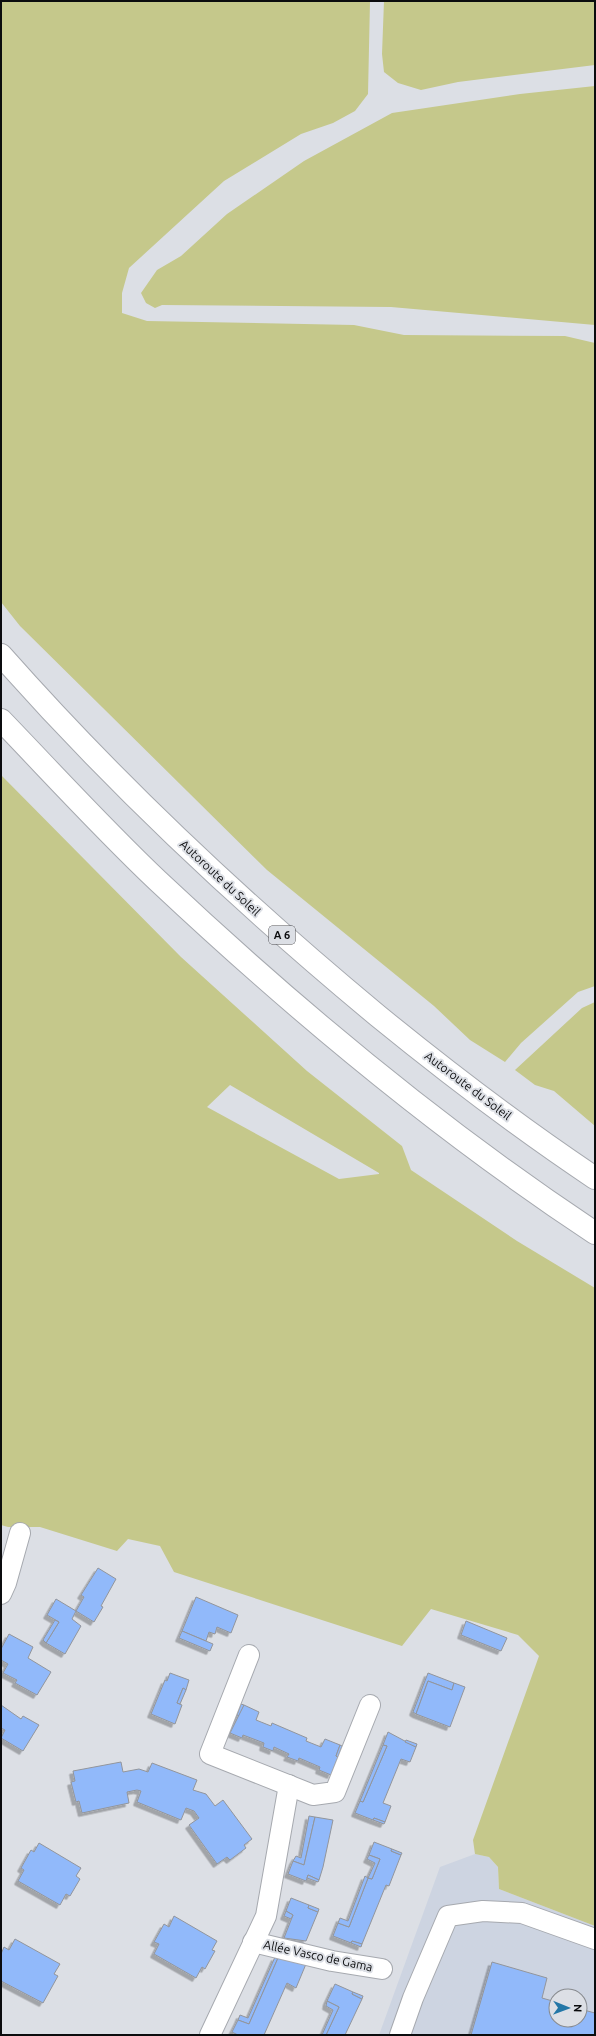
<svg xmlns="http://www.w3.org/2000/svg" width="596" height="2036" viewBox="0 0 596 2036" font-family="Ubuntu,sans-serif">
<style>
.built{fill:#cdd4e1;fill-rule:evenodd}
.green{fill:#c5c88b;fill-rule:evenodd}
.building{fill:#91b9fa;stroke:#92959b;filter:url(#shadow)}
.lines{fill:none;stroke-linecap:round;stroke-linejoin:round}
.street-casing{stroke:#a6a9af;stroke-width:22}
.highway-casing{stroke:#a6a9af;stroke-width:24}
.street{stroke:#fff;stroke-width:20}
.highway{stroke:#fff;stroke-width:22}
.labels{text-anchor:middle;stroke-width:4;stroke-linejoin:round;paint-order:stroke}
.shield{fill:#dcdfe5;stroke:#4a4b4e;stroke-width:1}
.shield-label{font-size:11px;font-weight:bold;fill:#0b0c0e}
.street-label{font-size:12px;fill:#0b0c0e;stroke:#dcdfe5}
</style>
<defs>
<filter id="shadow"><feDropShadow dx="-3.5" dy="3.5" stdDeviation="0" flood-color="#0004"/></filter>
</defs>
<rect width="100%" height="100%" fill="#dcdfe5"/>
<path class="built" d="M 475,1854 L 489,1857 L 498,1867 L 499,1889 L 595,1926 L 595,2035 L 379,2035 L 440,1867 ZM 556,1996 L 580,1996 L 580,2020 L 556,2020 Z"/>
<g class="green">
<path d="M 1,1 L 370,1 L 368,94 L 355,111 L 333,123 L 301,134 L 224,181 L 129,268 L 122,293 L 122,313 L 147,321 L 354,325 L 404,335 L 565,336 L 595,343 L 595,986 L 578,992 L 521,1043 L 505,1062 L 470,1040 L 434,1006 L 267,870 L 20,626 L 1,602 Z"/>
<path d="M 384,1 L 595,1 L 595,65 L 458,82 L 421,90 L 398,83 L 384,72 L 382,54 Z"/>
<path d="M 595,86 L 595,325 L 391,307 L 162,305 L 155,308 L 146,303 L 141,293 L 157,270 L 181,256 L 227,214 L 304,161 L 392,113 L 520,94 Z"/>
<path d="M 1,775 L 181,957 L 307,1071 L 402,1146 L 411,1170 L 517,1241 L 595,1288 L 595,1926 L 499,1889 L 498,1867 L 489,1857 L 475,1854 L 473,1840 L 539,1656 L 518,1635 L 431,1609 L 402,1646 L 174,1572 L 160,1546 L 128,1539 L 117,1551 L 40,1527 L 8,1527 L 1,1525 ZM 230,1085 L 379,1173 L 379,1174 L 339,1179 L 207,1107 Z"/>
<path d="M 595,1002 L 595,1126 L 554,1091 L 535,1085 L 515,1070 L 582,1008 Z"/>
</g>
<g class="building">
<path d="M 98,1568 L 116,1579 L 101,1606 L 103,1607 L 94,1622 L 76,1611 L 84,1597 L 81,1595 Z"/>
<path d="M 196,1597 L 238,1615 L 231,1633 L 217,1627 L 215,1634 L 209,1632 L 206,1641 L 182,1631 Z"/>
<path d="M 56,1599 L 76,1611 L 72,1619 L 81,1626 L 65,1654 L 46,1643 L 59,1622 L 47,1615 Z"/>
<path d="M 55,1620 L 59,1622 L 46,1643 L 43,1640 Z"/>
<path d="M 466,1621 L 507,1638 L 501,1651 L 461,1635 Z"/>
<path d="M 182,1631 L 213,1644 L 210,1651 L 179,1638 Z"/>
<path d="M 9,1634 L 33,1647 L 28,1658 L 51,1672 L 37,1695 L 15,1683 L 17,1680 L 3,1673 L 8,1664 L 1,1660 L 1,1649 Z"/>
<path d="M 170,1673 L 189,1680 L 186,1690 L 183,1688 L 177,1703 L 182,1705 L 175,1724 L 151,1714 L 165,1680 L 167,1681 Z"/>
<path d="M 428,1673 L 454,1683 L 452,1690 L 428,1681 L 416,1714 L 413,1712 Z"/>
<path d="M 428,1681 L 452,1690 L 454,1683 L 465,1687 L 450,1727 L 416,1714 Z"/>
<path d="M 183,1688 L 186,1690 L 180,1704 L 177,1703 Z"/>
<path d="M 241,1704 L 244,1705 L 240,1716 L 237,1715 Z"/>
<path d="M 1,1705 L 21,1719 L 23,1716 L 39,1725 L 23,1751 L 1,1738 L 5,1730 L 1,1728 Z"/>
<path d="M 244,1705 L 259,1712 L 256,1720 L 271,1726 L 272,1723 L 307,1738 L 306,1741 L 321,1747 L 325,1739 L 340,1745 L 336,1756 L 338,1757 L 331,1775 L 319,1770 L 320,1767 L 299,1758 L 298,1761 L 287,1757 L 289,1754 L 274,1747 L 273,1751 L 263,1747 L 264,1743 L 243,1735 L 242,1738 L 230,1733 Z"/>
<path d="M 388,1732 L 416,1747 L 410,1762 L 401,1759 L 383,1803 L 391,1806 L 385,1822 L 374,1818 L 373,1820 L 355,1813 L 360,1801 L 363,1802 L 387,1746 L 383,1745 Z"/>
<path d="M 406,1740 L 417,1744 L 416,1747 L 405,1742 Z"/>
<path d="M 340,1745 L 342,1746 L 338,1757 L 336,1756 Z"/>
<path d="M 383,1745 L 387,1746 L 363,1802 L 360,1801 Z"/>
<path d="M 121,1762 L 123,1772 L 139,1769 L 148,1772 L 152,1763 L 197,1780 L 193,1790 L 206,1794 L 215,1806 L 223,1800 L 252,1839 L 244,1845 L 246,1848 L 230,1860 L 227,1857 L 217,1864 L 189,1825 L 199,1818 L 194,1811 L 186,1808 L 181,1820 L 137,1802 L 141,1791 L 137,1790 L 127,1792 L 129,1803 L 82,1813 L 79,1801 L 76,1802 L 71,1782 L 75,1781 L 73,1771 Z"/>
<path d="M 309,1816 L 315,1817 L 304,1865 L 293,1861 L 296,1856 L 301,1858 Z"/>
<path d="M 315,1817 L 333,1820 L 323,1867 L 319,1880 L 308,1875 L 306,1881 L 288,1874 L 293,1861 L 304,1865 Z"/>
<path d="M 374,1818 L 385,1822 L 384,1824 L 373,1820 Z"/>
<path d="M 374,1842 L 392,1849 L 391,1851 L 401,1855 L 389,1886 L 386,1885 L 362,1944 L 352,1941 L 351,1943 L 333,1936 L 338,1923 L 349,1927 L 368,1878 L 372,1879 L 380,1859 L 369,1855 Z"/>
<path d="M 39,1843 L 81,1868 L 76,1876 L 80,1879 L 70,1896 L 66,1894 L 60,1905 L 18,1881 L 24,1870 L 21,1868 L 31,1850 L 34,1852 Z"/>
<path d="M 392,1849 L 402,1853 L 401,1855 L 391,1851 Z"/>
<path d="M 369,1855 L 380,1859 L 372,1879 L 368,1878 L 375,1863 L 367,1859 Z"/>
<path d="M 308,1875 L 319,1880 L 318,1882 L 307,1878 Z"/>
<path d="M 365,1876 L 368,1878 L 349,1927 L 338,1923 L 340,1918 L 348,1921 Z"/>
<path d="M 291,1898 L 309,1905 L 308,1908 L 318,1912 L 306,1941 L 284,1938 L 293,1915 L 286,1911 Z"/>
<path d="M 309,1905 L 319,1909 L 318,1912 L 308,1908 Z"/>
<path d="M 286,1911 L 293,1915 L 291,1919 L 284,1916 Z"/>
<path d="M 174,1916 L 217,1941 L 212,1950 L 215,1951 L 205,1969 L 202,1967 L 196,1978 L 154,1954 L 159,1944 L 154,1942 L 164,1924 L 169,1927 Z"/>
<path d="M 15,1939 L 60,1964 L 54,1974 L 58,1976 L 43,2003 L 1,1981 L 1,1954 L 4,1947 L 9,1950 Z"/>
<path d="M 352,1941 L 362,1944 L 361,1947 L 351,1943 Z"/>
<path d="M 275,1957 L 278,1958 L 249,2024 L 238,2020 L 240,2015 L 248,2018 Z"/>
<path d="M 278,1958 L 306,1964 L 296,1988 L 287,1983 L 264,2035 L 238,2035 L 232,2032 L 238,2020 L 249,2024 Z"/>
<path d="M 492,1962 L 547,1978 L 542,1998 L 556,2002 L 556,2020 L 580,2020 L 580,2009 L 595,2013 L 595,2035 L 471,2035 Z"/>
<path d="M 335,1984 L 353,1992 L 352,1994 L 362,1999 L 345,2035 L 326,2035 L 339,2007 L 327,2001 Z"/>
<path d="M 353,1992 L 363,1996 L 362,1999 L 352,1994 Z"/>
<path d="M 327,2001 L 339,2007 L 326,2035 L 322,2035 L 333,2010 L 326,2006 Z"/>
</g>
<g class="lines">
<defs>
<g id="street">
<path d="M 1,1594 L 6,1583 L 20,1533"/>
<path d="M 249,1655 L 210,1754 L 313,1795 L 335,1792 L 370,1705"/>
<path d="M 253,1942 L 332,1961 L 382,1969"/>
<path d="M 210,2035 L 266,1916 L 289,1785"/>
<path d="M 400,2035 L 413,1998 L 448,1916 L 483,1911 L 522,1913 L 595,1939"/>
</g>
<g id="highway">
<path d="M 1,655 C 116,785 244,905 378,1016 C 448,1073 520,1128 595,1178"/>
<path d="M 1,720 C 53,774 104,830 158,881 C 292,1007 442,1132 595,1233"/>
</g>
</defs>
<use href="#street" class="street-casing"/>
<use href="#highway" class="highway-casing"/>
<use href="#street" class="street"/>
<use href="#highway" class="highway"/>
</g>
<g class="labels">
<rect class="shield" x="269" y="926" width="26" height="18" rx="3"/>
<g class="shield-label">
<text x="282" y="939">A 6</text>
</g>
<g class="street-label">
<text transform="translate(220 878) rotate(43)" y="4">Autoroute du Soleil</text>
<text transform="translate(468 1086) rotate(37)" y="4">Autoroute du Soleil</text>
<text transform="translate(318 1956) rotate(12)" y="4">Allée Vasco de Gama</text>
</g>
</g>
<rect width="596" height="2036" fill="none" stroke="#0b0c0e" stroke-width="4"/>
<g transform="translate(568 2008) rotate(91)"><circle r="19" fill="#dcdfe5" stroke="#888b8f"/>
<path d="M0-3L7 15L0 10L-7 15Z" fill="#2377a7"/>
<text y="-6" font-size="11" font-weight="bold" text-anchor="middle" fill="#0b0c0e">N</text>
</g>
</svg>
